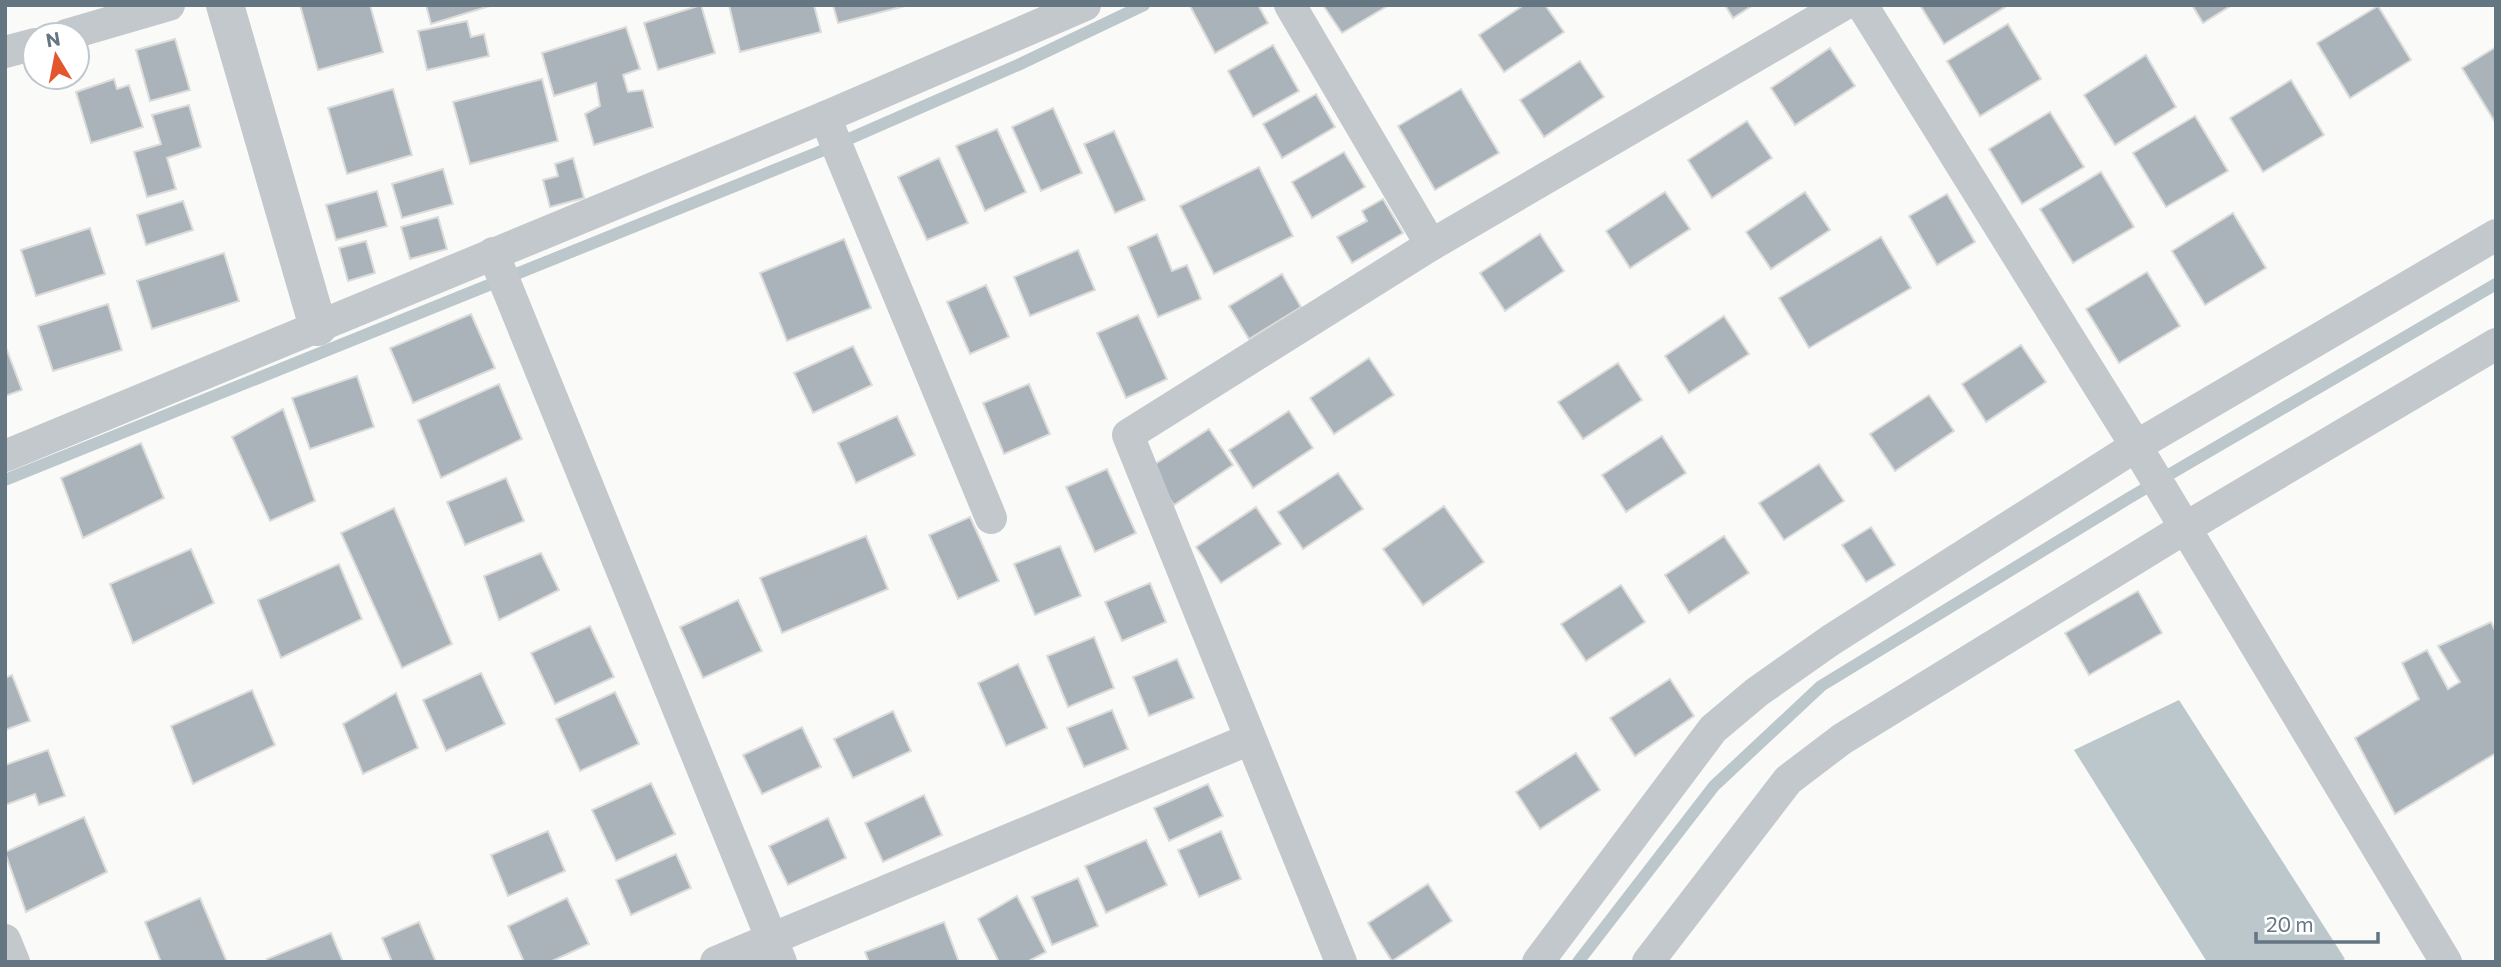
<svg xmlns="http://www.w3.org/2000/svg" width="2501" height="967" viewBox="0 0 2501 967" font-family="Commissioner,sans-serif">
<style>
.water{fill:#bbc7cb}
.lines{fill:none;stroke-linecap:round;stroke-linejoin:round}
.stream{stroke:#bbc7cb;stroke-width:12}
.building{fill:#aab3b9;stroke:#dcdcda;stroke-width:2}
.minor{stroke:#c3c8cc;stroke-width:32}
.tertiary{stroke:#c3c8cc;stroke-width:38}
</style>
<rect width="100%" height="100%" fill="#fafaf8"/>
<path class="water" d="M 2179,700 L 2345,959 L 2340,962 L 2207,962 L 2074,750 Z"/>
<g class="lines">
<g class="stream">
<path d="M 5,480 L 819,152 L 1018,65 L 1144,5"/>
<path d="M 1578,962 L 1714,786 L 1821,686 L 2129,498 L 2496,284"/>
</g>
</g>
<g class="building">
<path d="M 300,5 L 370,5 L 383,52 L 318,70 Z"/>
<path d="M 426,5 L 493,5 L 431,24 Z"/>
<path d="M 701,5 L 715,53 L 658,70 L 644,23 Z"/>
<path d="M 729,5 L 814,5 L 821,32 L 740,52 Z"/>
<path d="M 833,5 L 909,5 L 838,23 Z"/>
<path d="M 1192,5 L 1258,5 L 1268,23 L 1215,53 L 1190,6 Z"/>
<path d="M 1323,5 L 1389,5 L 1342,33 Z"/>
<path d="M 1524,5 L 1545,5 L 1564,32 L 1504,72 L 1479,35 Z"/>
<path d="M 1725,5 L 1753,5 L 1733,18 Z"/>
<path d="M 1920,5 L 2004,5 L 2005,7 L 1944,44 Z"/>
<path d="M 2192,5 L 2232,5 L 2203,23 Z"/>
<path d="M 2378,6 L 2411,60 L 2350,98 L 2317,43 Z"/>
<path d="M 467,21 L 471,37 L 484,34 L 489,56 L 427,70 L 418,31 Z"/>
<path d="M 2008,24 L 2041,79 L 1980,116 L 1947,61 Z"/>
<path d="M 626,27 L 640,69 L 623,75 L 628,92 L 643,90 L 653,127 L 594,145 L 585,114 L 600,106 L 596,83 L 554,96 L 542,53 Z"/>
<path d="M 175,39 L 190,90 L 150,101 L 136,50 Z"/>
<path d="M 1273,45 L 1299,91 L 1253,117 L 1228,71 Z"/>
<path d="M 2496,47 L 2496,122 L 2495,122 L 2462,68 Z"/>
<path d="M 1830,48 L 1855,86 L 1795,125 L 1771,88 Z"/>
<path d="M 2146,55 L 2176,107 L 2115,145 L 2084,95 Z"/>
<path d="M 1580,61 L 1604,97 L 1544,137 L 1520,100 Z"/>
<path d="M 114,79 L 117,89 L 129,85 L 143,127 L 91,143 L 76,92 Z"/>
<path d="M 542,79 L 558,141 L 470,164 L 453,102 Z"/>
<path d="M 2291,80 L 2324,135 L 2263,172 L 2230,118 Z"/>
<path d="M 393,89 L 412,155 L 347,174 L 328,108 Z"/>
<path d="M 1461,89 L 1499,153 L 1435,190 L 1398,126 Z"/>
<path d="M 1316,94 L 1335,127 L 1282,158 L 1263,124 Z"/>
<path d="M 189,105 L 201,147 L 167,158 L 176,189 L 147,197 L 134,152 L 161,144 L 152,115 Z"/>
<path d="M 1053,108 L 1082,173 L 1041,191 L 1012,127 Z"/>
<path d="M 2050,112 L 2084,167 L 2022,204 L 1989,149 Z"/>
<path d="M 2195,116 L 2228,171 L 2166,207 L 2133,153 Z"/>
<path d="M 1747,121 L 1772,158 L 1712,198 L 1688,160 Z"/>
<path d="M 997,129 L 1026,192 L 985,211 L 956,146 Z"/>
<path d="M 1114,131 L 1145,200 L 1115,213 L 1084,144 Z"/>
<path d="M 1344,152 L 1365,187 L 1312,218 L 1292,182 Z"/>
<path d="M 573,158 L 584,198 L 550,207 L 543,180 L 558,176 L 555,164 Z"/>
<path d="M 939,158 L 968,223 L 927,240 L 898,177 Z"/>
<path d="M 1259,167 L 1293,236 L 1214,274 L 1180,206 Z"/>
<path d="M 443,169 L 453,204 L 402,218 L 392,184 Z"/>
<path d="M 2101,172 L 2134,227 L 2073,263 L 2040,209 Z"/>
<path d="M 377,191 L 387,226 L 336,240 L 326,205 Z"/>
<path d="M 1665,192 L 1690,229 L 1630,268 L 1606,231 Z"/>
<path d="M 1805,192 L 1830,230 L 1771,269 L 1746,232 Z"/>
<path d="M 1947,194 L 1975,242 L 1937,265 L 1909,216 Z"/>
<path d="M 1383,199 L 1403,233 L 1352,263 L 1337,237 L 1367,221 L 1362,211 Z"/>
<path d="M 183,201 L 193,230 L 146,245 L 137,215 Z"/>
<path d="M 2233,213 L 2266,268 L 2205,305 L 2172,251 Z"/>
<path d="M 438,217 L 447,249 L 410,259 L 401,227 Z"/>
<path d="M 90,228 L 105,274 L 36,296 L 21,250 Z"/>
<path d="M 1157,234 L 1172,271 L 1187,265 L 1201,299 L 1158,317 L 1128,247 Z"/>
<path d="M 1540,234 L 1564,271 L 1505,311 L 1480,273 Z"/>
<path d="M 1881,237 L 1911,288 L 1809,348 L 1779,298 Z"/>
<path d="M 844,239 L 871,308 L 787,341 L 760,273 Z"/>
<path d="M 366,241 L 375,273 L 348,281 L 339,248 Z"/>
<path d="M 1078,250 L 1095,290 L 1030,316 L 1014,277 Z"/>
<path d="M 224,253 L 239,301 L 152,329 L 137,281 Z"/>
<path d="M 2147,272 L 2180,326 L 2119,363 L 2086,309 Z"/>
<path d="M 1282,274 L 1301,307 L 1249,339 L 1229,306 Z"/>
<path d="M 986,285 L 1009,337 L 970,354 L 947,302 Z"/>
<path d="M 108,304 L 122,350 L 53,371 L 38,326 Z"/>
<path d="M 471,314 L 495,368 L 413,403 L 390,348 Z"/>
<path d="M 1138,315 L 1167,379 L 1126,398 L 1097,333 Z"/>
<path d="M 1724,316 L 1749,354 L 1689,393 L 1665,356 Z"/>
<path d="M 5,345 L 22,390 L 5,396 Z"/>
<path d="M 2021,345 L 2046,382 L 1986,422 L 1962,384 Z"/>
<path d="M 853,346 L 872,385 L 813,413 L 794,373 Z"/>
<path d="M 1369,358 L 1394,395 L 1334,434 L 1310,398 Z"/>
<path d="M 1618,363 L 1642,400 L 1583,439 L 1558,402 Z"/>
<path d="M 357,376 L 374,427 L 310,449 L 292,398 Z"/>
<path d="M 499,384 L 522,439 L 441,478 L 418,420 Z"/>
<path d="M 1029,384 L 1050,434 L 1004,454 L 983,403 Z"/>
<path d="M 1929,395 L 1954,431 L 1895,471 L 1870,434 Z"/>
<path d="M 283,409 L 315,501 L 270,521 L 232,437 Z"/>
<path d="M 1289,411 L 1313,448 L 1253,488 L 1229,450 Z"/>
<path d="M 897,416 L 915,455 L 856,483 L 838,443 Z"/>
<path d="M 1209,429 L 1233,465 L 1174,505 L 1149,468 Z"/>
<path d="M 1662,436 L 1686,473 L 1626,512 L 1602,475 Z"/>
<path d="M 141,443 L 164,498 L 83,538 L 61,478 Z"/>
<path d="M 1819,464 L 1844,501 L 1784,540 L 1759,503 Z"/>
<path d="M 1107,469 L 1136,533 L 1095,552 L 1066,487 Z"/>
<path d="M 1338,473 L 1363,509 L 1303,549 L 1278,512 Z"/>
<path d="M 506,478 L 524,521 L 465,545 L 447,502 Z"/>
<path d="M 1444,506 L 1484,562 L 1423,605 L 1383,549 Z"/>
<path d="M 1256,507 L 1281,544 L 1221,583 L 1196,547 Z"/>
<path d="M 394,508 L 452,644 L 402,668 L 341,533 Z"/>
<path d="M 970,517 L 999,581 L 958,599 L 929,535 Z"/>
<path d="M 1871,527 L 1895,565 L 1866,582 L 1842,545 Z"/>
<path d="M 866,536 L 888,589 L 782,633 L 760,578 Z"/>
<path d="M 1724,536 L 1749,573 L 1689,613 L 1665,575 Z"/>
<path d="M 1060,546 L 1081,596 L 1035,615 L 1014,564 Z"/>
<path d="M 191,549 L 214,603 L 133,643 L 110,584 Z"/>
<path d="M 541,553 L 559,590 L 499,620 L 484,576 Z"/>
<path d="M 339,564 L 362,619 L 281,658 L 258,600 Z"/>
<path d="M 1150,583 L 1166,622 L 1122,641 L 1105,602 Z"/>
<path d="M 1621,585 L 1645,622 L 1586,661 L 1561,624 Z"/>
<path d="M 2138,591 L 2162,633 L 2089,675 L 2065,633 Z"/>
<path d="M 738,600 L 762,651 L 703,678 L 680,627 Z"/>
<path d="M 2491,622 L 2496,632 L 2496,753 L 2395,814 L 2355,738 L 2419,699 L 2402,663 L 2427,650 L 2448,689 L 2460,682 L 2438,646 Z"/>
<path d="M 590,626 L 614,677 L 555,704 L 531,653 Z"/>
<path d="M 1094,637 L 1114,688 L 1068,707 L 1047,656 Z"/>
<path d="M 1177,659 L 1194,698 L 1149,716 L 1133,677 Z"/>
<path d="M 1018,664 L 1047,728 L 1006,746 L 978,683 Z"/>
<path d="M 481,673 L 505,724 L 446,751 L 423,700 Z"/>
<path d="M 12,675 L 30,721 L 5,730 L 5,678 Z"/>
<path d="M 1670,679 L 1694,716 L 1635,756 L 1610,718 Z"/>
<path d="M 252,690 L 275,745 L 193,784 L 171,726 Z"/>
<path d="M 615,692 L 639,744 L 580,771 L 556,719 Z"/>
<path d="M 396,693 L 418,748 L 363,774 L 343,724 Z"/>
<path d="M 1112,710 L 1128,749 L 1084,767 L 1067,728 Z"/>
<path d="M 893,711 L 911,751 L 853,778 L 834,739 Z"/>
<path d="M 802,727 L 821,767 L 762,794 L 743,755 Z"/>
<path d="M 48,750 L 65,796 L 39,805 L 35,794 L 5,805 L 5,765 Z"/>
<path d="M 1576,753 L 1600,790 L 1540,829 L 1516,792 Z"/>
<path d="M 651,783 L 675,834 L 616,861 L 592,810 Z"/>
<path d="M 1208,784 L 1223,816 L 1169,841 L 1154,808 Z"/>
<path d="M 924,795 L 942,835 L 883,862 L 865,823 Z"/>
<path d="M 84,817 L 107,872 L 26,912 L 5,852 Z"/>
<path d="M 828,818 L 846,858 L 788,885 L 769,846 Z"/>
<path d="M 548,831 L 565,871 L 508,896 L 491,855 Z"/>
<path d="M 1221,831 L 1241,879 L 1199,897 L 1178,850 Z"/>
<path d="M 1146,840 L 1167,885 L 1106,913 L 1085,866 Z"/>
<path d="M 676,854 L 691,888 L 631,915 L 616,880 Z"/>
<path d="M 1078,878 L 1098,926 L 1052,945 L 1032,897 Z"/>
<path d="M 1428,884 L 1452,921 L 1392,961 L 1368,923 Z"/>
<path d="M 1017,896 L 1046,952 L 1027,962 L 999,962 L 978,919 Z"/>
<path d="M 200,898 L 227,962 L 161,962 L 145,922 Z"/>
<path d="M 567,898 L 589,944 L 550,962 L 524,962 L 508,926 Z"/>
<path d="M 419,922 L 436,962 L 392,962 L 382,938 Z"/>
<path d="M 944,922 L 959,962 L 869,962 L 865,952 Z"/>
<path d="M 331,933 L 343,962 L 268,962 L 267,959 Z"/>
</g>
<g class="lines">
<g class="minor">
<path d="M 1290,5 L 1431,245"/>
<path d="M 1862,5 L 2136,446 L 2446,962"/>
<path d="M 66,35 L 169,5"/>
<path d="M 5,52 L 35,44"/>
<path d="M 825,117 L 991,518"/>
<path d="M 493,253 L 781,962"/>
<path d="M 5,456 L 825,117 L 1085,5"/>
<path d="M 5,940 L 14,962"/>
<path d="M 716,962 L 1250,739"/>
<path d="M 1341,962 L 1128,435 L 1431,245 L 1843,5"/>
<path d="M 1538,962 L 1713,729 L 1757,692 L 1831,640 L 2136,446 L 2496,235"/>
<path d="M 1648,962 L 1788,780 L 1842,739 L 2185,528 L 2496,344"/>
</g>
<path class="tertiary" d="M 225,5 L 318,327"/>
</g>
<rect width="2501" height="967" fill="none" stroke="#657683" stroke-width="14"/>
<g transform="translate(56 56) rotate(350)"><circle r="33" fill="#ffffff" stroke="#c1c8cd" stroke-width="2"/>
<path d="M0-5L12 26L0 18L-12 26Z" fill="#e4572e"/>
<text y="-10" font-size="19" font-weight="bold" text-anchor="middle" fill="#657683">N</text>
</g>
<path d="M2256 932v10h122v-10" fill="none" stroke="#657683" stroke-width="3.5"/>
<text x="2266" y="932" font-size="21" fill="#657683" stroke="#ffffff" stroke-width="5" paint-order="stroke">20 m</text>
</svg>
